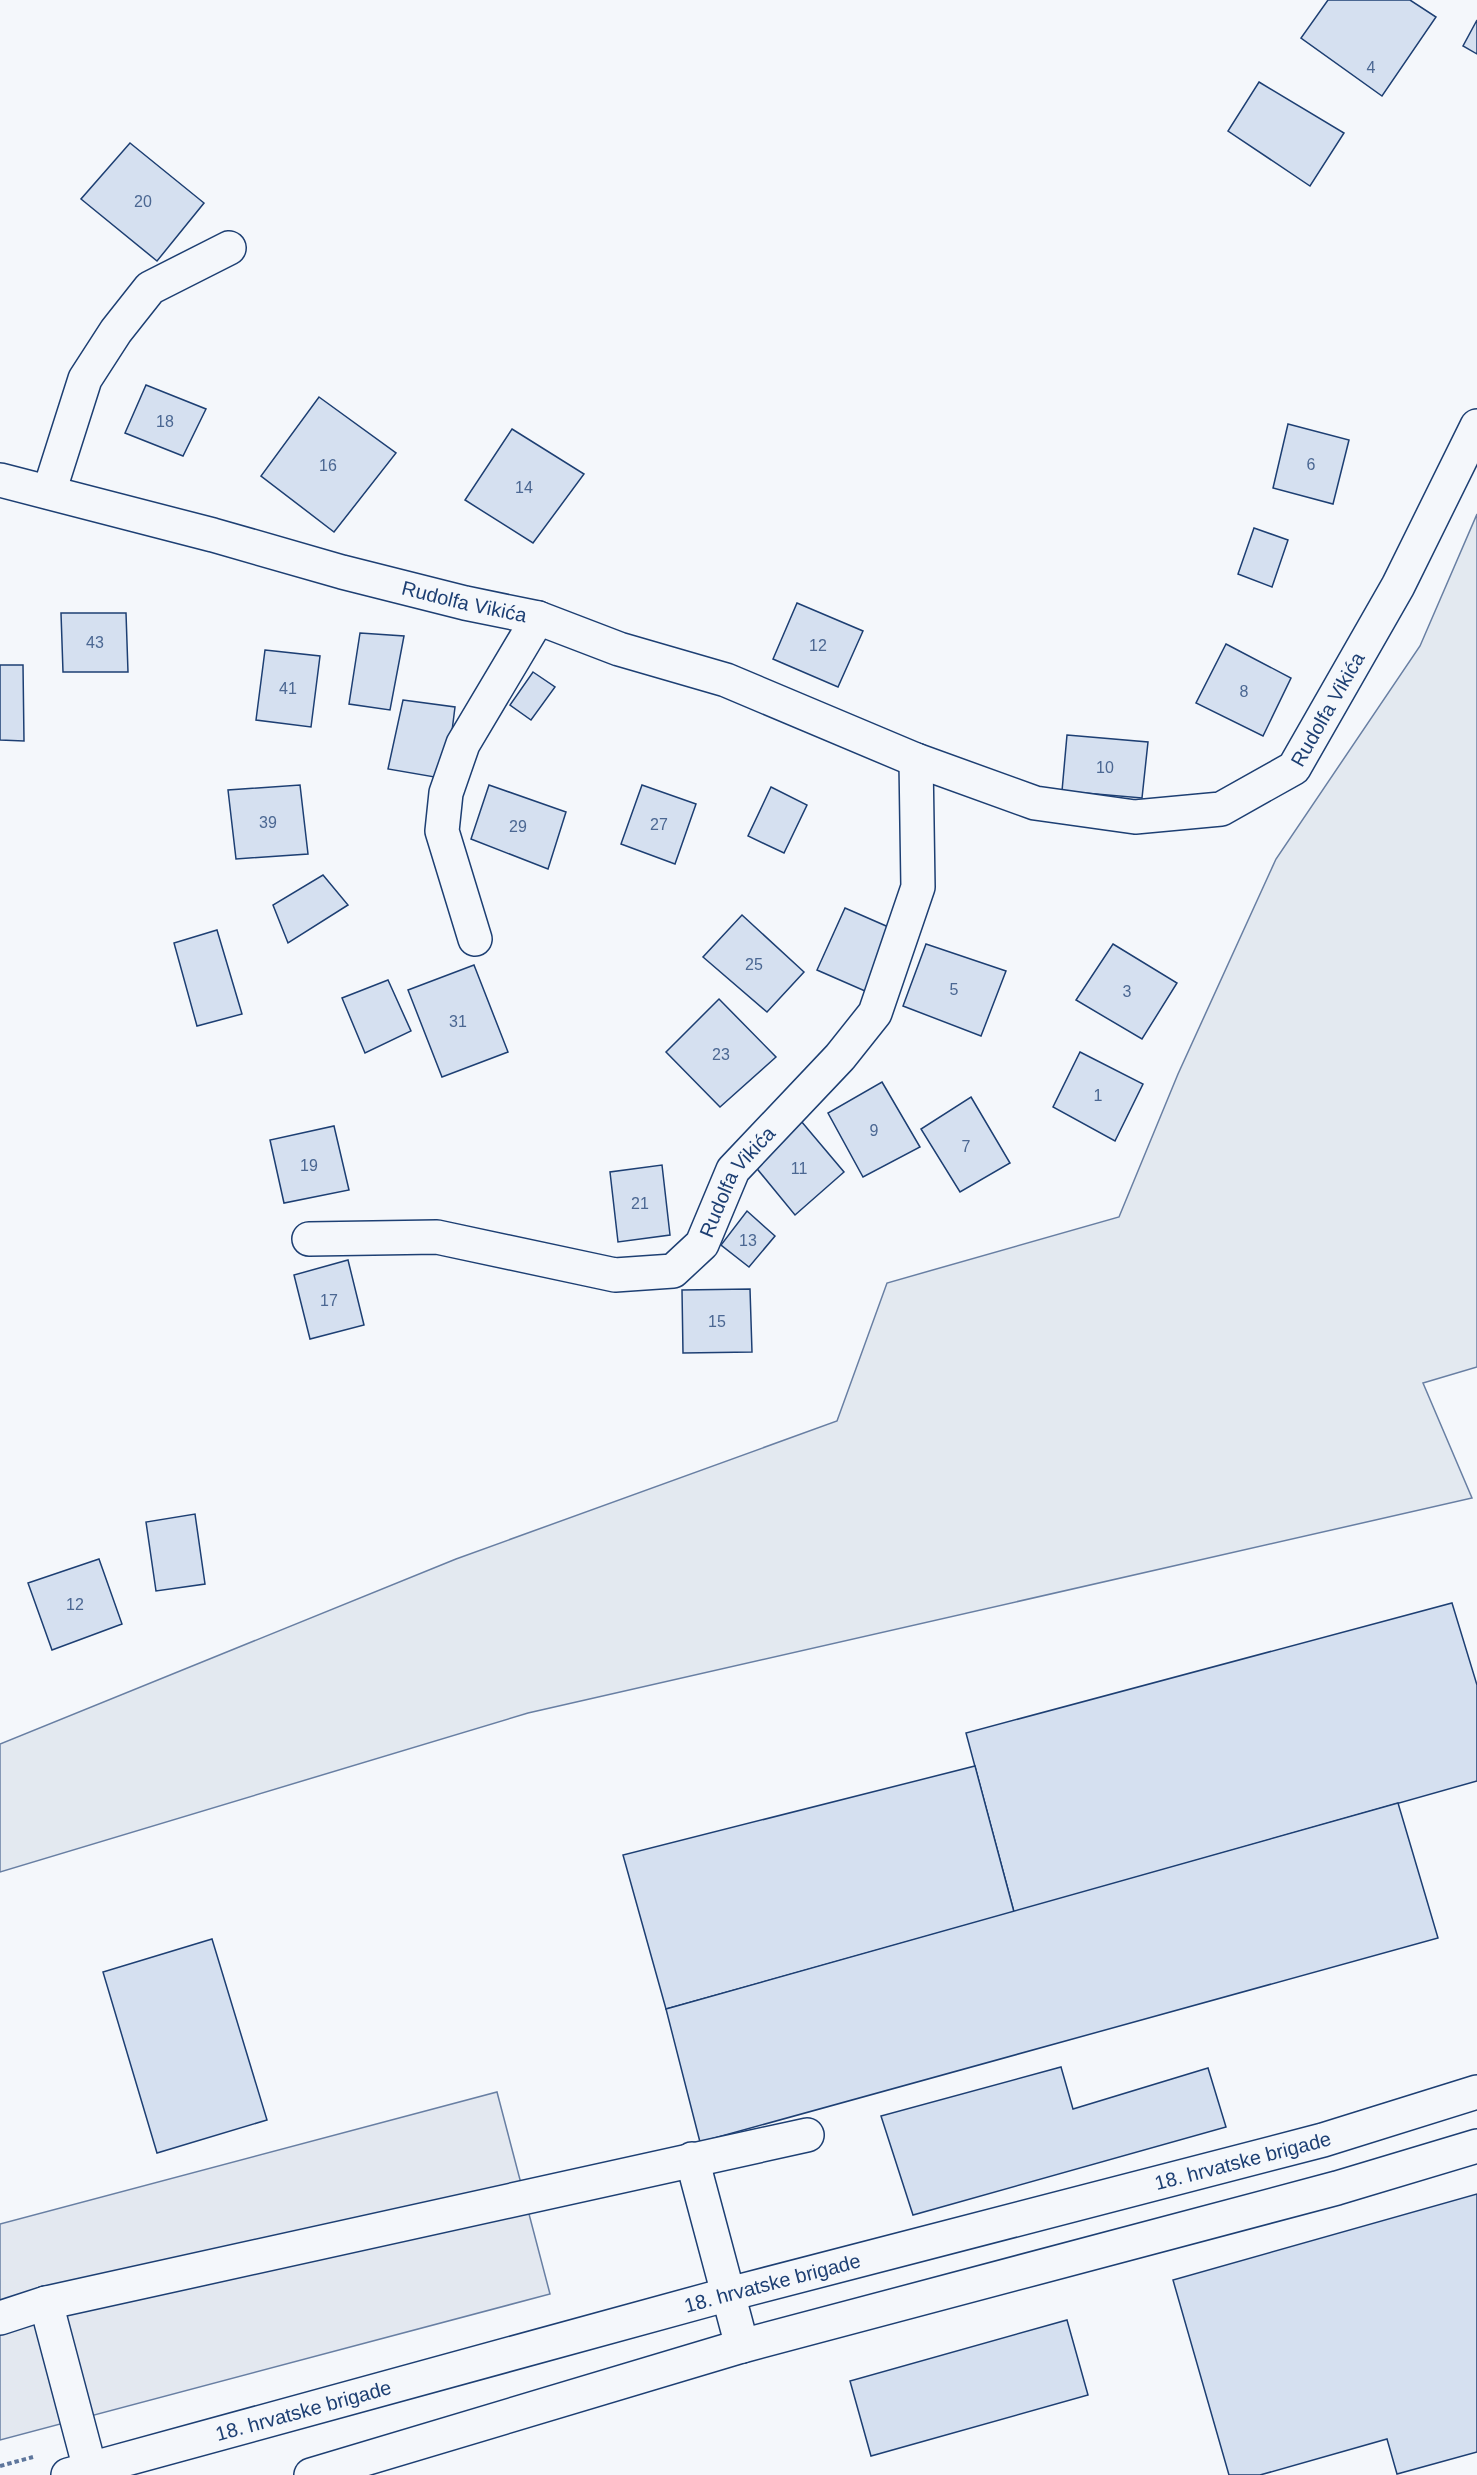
<svg xmlns="http://www.w3.org/2000/svg" width="1477" height="2475" viewBox="0 0 1477 2475" font-family="Helvetica,sans-serif">
<style>
.green{fill:#e3e9f0;stroke:#687fa3;stroke-width:1.5}
.parking{fill:#e3e8f0;stroke:#687fa3;stroke-width:1.5}
.building{fill:#d5e0f0;stroke:#1d3f73;stroke-width:1.5}
.lines{fill:none;stroke-linecap:round;stroke-linejoin:round}
.minor-casing{stroke:#1d3f73;stroke-width:36}
.major-casing{stroke:#1d3f73;stroke-width:36}
.path{stroke:#5e769c;stroke-width:4;stroke-dasharray:4.5 3;stroke-linecap:butt}
.minor{stroke:#f4f7fb;stroke-width:33}
.major{stroke:#f4f7fb;stroke-width:33}
.labels{text-anchor:middle;stroke-width:4.5;stroke-linejoin:round;paint-order:stroke}
.number-label{font-size:16px;fill:#4b6792}
.street-label{font-size:20px;fill:#1d3f73;stroke:#f4f7fb}
</style>
<rect width="100%" height="100%" fill="#f4f7fb"/>
<path class="green" d="M 1477,514 L 1477,1367 L 1423,1383 L 1472,1498 L 528,1713 L 0,1872 L 0,1744 L 456,1559 L 837,1421 L 887,1283 L 1119,1217 L 1178,1074 L 1276,859 L 1420,646 Z"/>
<path class="parking" d="M 497,2092 L 550,2294 L 0,2440 L 0,2224 Z"/>
<g class="building">
<path d="M 1328,0 L 1410,0 L 1436,17 L 1382,96 L 1301,38 Z"/>
<path d="M 1477,20 L 1477,54 L 1463,46 Z"/>
<path d="M 1259,82 L 1344,133 L 1310,186 L 1228,131 Z"/>
<path d="M 130,143 L 204,203 L 157,261 L 81,199 Z"/>
<path d="M 146,385 L 206,409 L 183,456 L 125,433 Z"/>
<path d="M 319,397 L 396,453 L 334,532 L 261,476 Z"/>
<path d="M 1288,424 L 1349,440 L 1333,504 L 1273,488 Z"/>
<path d="M 512,429 L 584,474 L 533,543 L 465,500 Z"/>
<path d="M 1254,528 L 1288,540 L 1272,587 L 1238,574 Z"/>
<path d="M 797,603 L 863,631 L 838,687 L 773,659 Z"/>
<path d="M 61,613 L 126,613 L 128,672 L 63,672 Z"/>
<path d="M 360,633 L 404,636 L 390,710 L 349,704 Z"/>
<path d="M 1226,644 L 1291,678 L 1263,736 L 1196,703 Z"/>
<path d="M 265,650 L 320,656 L 311,727 L 256,720 Z"/>
<path d="M 0,665 L 23,665 L 24,741 L 0,740 Z"/>
<path d="M 533,672 L 555,687 L 531,720 L 510,705 Z"/>
<path d="M 403,700 L 455,707 L 446,779 L 388,769 Z"/>
<path d="M 1067,735 L 1148,742 L 1142,798 L 1062,791 Z"/>
<path d="M 300,785 L 308,854 L 236,859 L 228,790 Z"/>
<path d="M 489,785 L 566,812 L 548,869 L 471,839 Z"/>
<path d="M 642,785 L 696,804 L 675,864 L 621,844 Z"/>
<path d="M 771,787 L 807,805 L 784,853 L 748,836 Z"/>
<path d="M 323,875 L 348,905 L 288,943 L 273,905 Z"/>
<path d="M 845,908 L 893,929 L 865,991 L 817,970 Z"/>
<path d="M 742,915 L 804,972 L 767,1012 L 703,957 Z"/>
<path d="M 217,930 L 242,1014 L 197,1026 L 174,943 Z"/>
<path d="M 926,944 L 1006,971 L 981,1036 L 903,1006 Z"/>
<path d="M 1113,944 L 1177,983 L 1142,1039 L 1076,1000 Z"/>
<path d="M 474,965 L 508,1052 L 442,1077 L 408,990 Z"/>
<path d="M 388,980 L 411,1031 L 365,1053 L 342,998 Z"/>
<path d="M 719,999 L 776,1057 L 720,1107 L 666,1052 Z"/>
<path d="M 1080,1052 L 1143,1084 L 1115,1141 L 1053,1107 Z"/>
<path d="M 882,1082 L 920,1147 L 863,1177 L 828,1113 Z"/>
<path d="M 971,1097 L 1010,1163 L 960,1192 L 921,1129 Z"/>
<path d="M 801,1121 L 844,1172 L 795,1215 L 754,1165 Z"/>
<path d="M 334,1126 L 349,1190 L 284,1203 L 270,1140 Z"/>
<path d="M 662,1165 L 670,1235 L 618,1242 L 610,1172 Z"/>
<path d="M 747,1211 L 775,1236 L 749,1267 L 721,1245 Z"/>
<path d="M 348,1260 L 364,1325 L 310,1339 L 294,1275 Z"/>
<path d="M 750,1289 L 752,1352 L 683,1353 L 682,1290 Z"/>
<path d="M 195,1514 L 205,1584 L 156,1591 L 146,1522 Z"/>
<path d="M 99,1559 L 122,1624 L 52,1650 L 28,1583 Z"/>
<path d="M 1452,1603 L 1477,1685 L 1477,1781 L 1014,1912 L 966,1733 Z"/>
<path d="M 975,1766 L 1014,1912 L 666,2009 L 623,1855 Z"/>
<path d="M 1398,1803 L 1438,1938 L 700,2142 L 666,2009 Z"/>
<path d="M 212,1939 L 267,2120 L 157,2153 L 103,1972 Z"/>
<path d="M 1061,2067 L 1073,2109 L 1208,2068 L 1226,2127 L 913,2215 L 881,2116 Z"/>
<path d="M 1477,2194 L 1477,2452 L 1397,2474 L 1387,2439 L 1260,2475 L 1229,2475 L 1173,2280 Z"/>
<path d="M 1067,2320 L 1088,2395 L 871,2456 L 850,2381 Z"/>
</g>
<g class="lines">
<defs>
<g id="minor">
<path id="s1" d="M 0,480 L 213,535 L 342,572 L 465,603 L 538,618 L 619,649 L 726,680 L 916,760 L 1035,803 L 1135,817 L 1221,809 L 1294,768 L 1398,586 L 1477,426"/>
<path d="M 49,492 L 85,379 L 116,331 L 150,288 L 229,248"/>
<path d="M 475,939 L 442,831 L 446,793 L 463,744 L 538,618"/>
<path id="s2" d="M 309,1239 L 437,1237 L 615,1275 L 673,1271 L 702,1244 L 733,1170 L 840,1057 L 875,1013 L 918,887 L 916,760"/>
<path d="M 692,2159 L 742,2346"/>
<path d="M 46,2303 L 90,2469"/>
<path d="M 0,2318 L 46,2303 L 807,2135"/>
</g>
<g id="major">
<path id="s3" d="M 68,2475 L 729,2294 L 1323,2140 L 1477,2092"/>
<path d="M 311,2475 L 742,2346 L 1337,2188 L 1477,2146"/>
</g>
</defs>
<use href="#minor" class="minor-casing"/>
<use href="#major" class="major-casing"/>
<path class="path" d="M 0,2466 L 33,2457"/>
<use href="#minor" class="minor"/>
<use href="#major" class="major"/>
</g>
<g class="labels">
<g class="number-label">
<text x="1371" y="73">4</text>
<text x="143" y="207">20</text>
<text x="165" y="427">18</text>
<text x="1311" y="470">6</text>
<text x="328" y="471">16</text>
<text x="524" y="493">14</text>
<text x="95" y="648">43</text>
<text x="818" y="651">12</text>
<text x="288" y="694">41</text>
<text x="1244" y="697">8</text>
<text x="1105" y="773">10</text>
<text x="268" y="828">39</text>
<text x="659" y="830">27</text>
<text x="518" y="832">29</text>
<text x="754" y="970">25</text>
<text x="954" y="995">5</text>
<text x="1127" y="997">3</text>
<text x="458" y="1027">31</text>
<text x="721" y="1060">23</text>
<text x="1098" y="1101">1</text>
<text x="874" y="1136">9</text>
<text x="966" y="1152">7</text>
<text x="309" y="1171">19</text>
<text x="799" y="1174">11</text>
<text x="640" y="1209">21</text>
<text x="748" y="1246">13</text>
<text x="329" y="1306">17</text>
<text x="717" y="1327">15</text>
<text x="75" y="1610">12</text>
</g>
<g class="street-label">
<text dy="7" stroke="none"><textPath href="#s1" startOffset="480">Rudolfa Vikića</textPath></text>
<text dy="7" stroke="none"><textPath href="#s1" startOffset="1425">Rudolfa Vikića</textPath></text>
<text dy="7" stroke="none"><textPath href="#s2" startOffset="480">Rudolfa Vikića</textPath></text>
<text dy="7" stroke="none"><textPath href="#s3" startOffset="1216">18. hrvatske brigade</textPath></text>
<text dy="7" stroke="none"><textPath href="#s3" startOffset="730">18. hrvatske brigade</textPath></text>
<text dy="7" stroke="none"><textPath href="#s3" startOffset="244">18. hrvatske brigade</textPath></text>
</g>
</g>
</svg>
